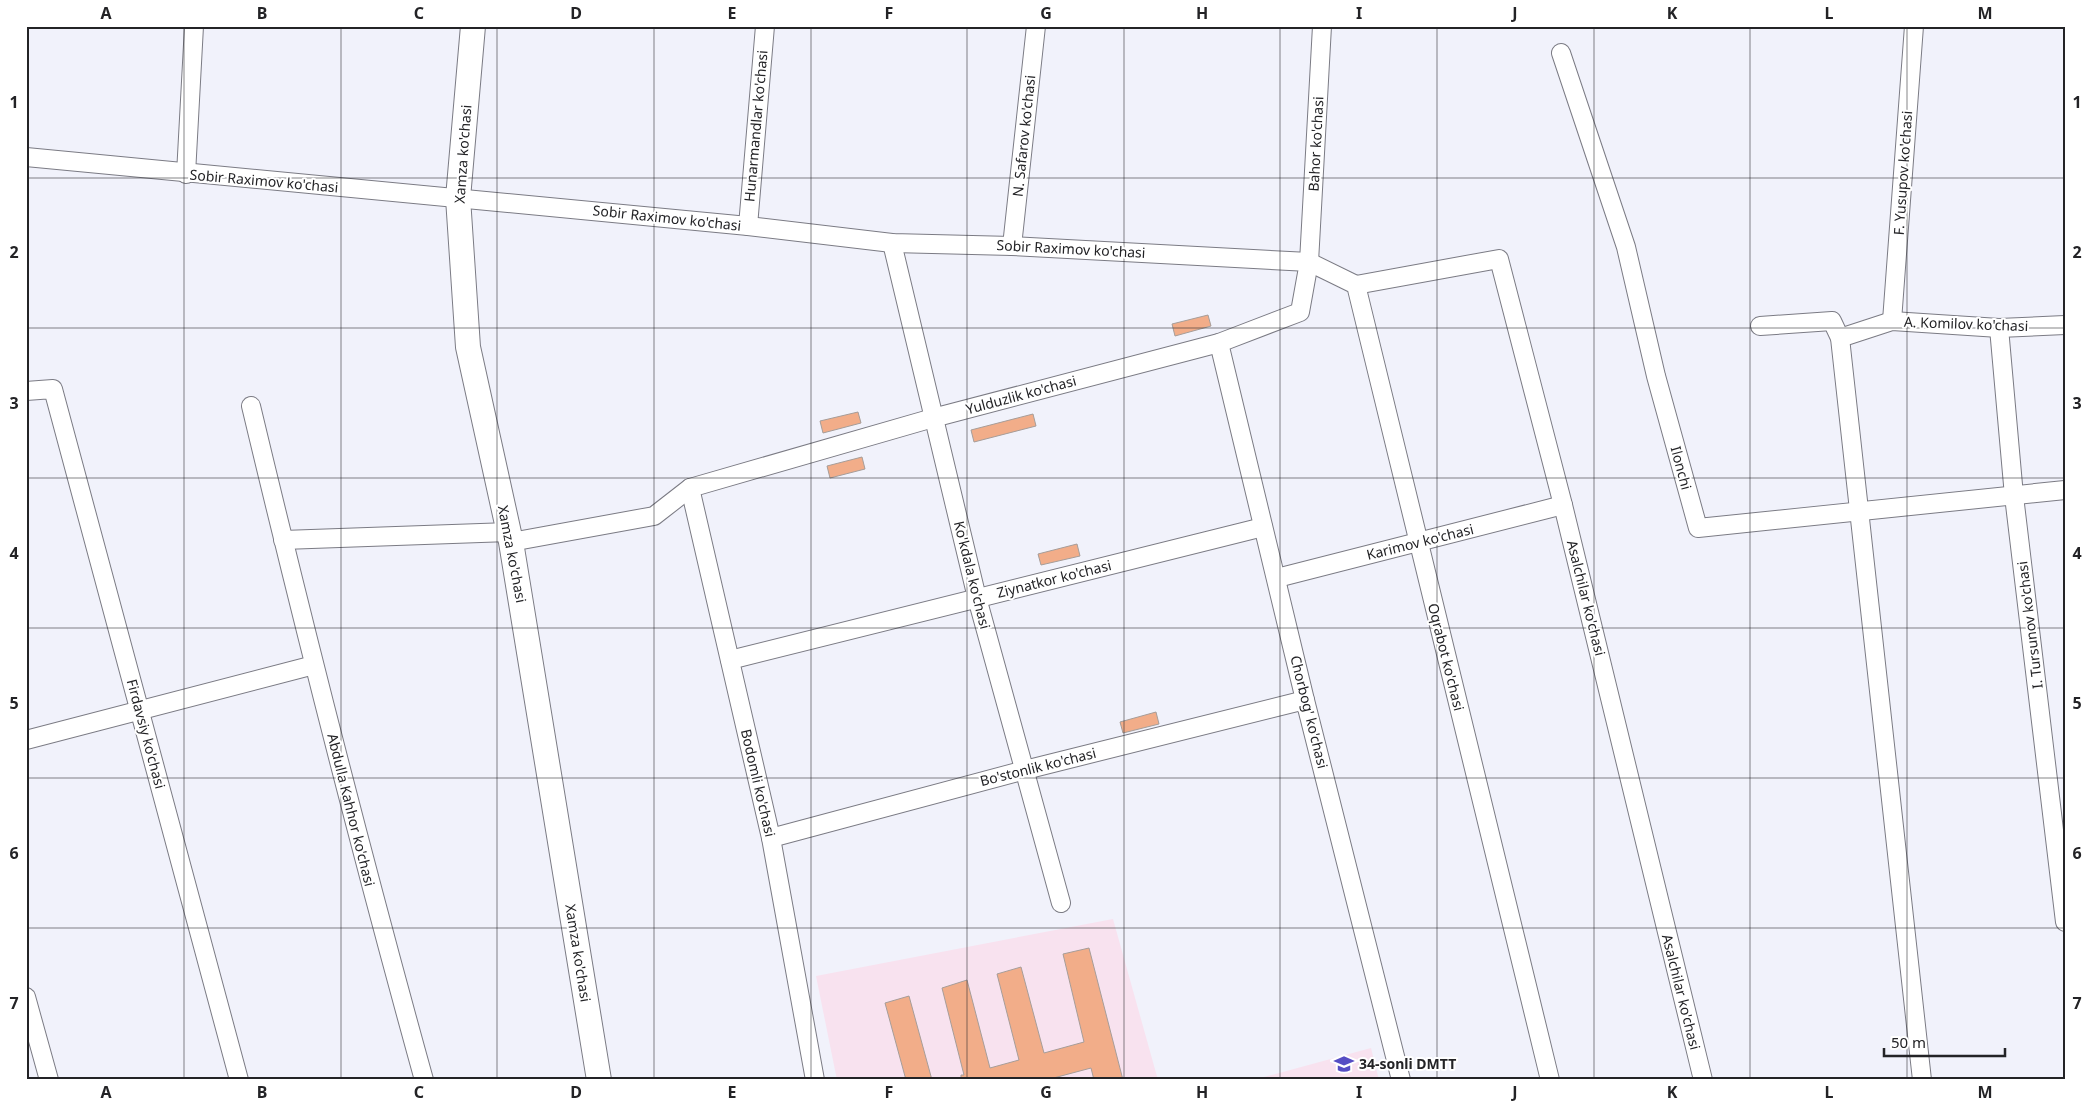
<svg xmlns="http://www.w3.org/2000/svg" width="2091" height="1106" viewBox="0 0 2091 1106" font-family="'Noto Sans',sans-serif">
<style>
.education{fill:#f8e2ef}
.building{fill:#f2ad89;stroke:#a69d99}
.lines{fill:none;stroke-linecap:round;stroke-linejoin:round}
.street-casing{stroke:#7b7b84;stroke-width:20}
.secondary-casing{stroke:#7b7b84;stroke-width:26}
.street{stroke:#fff;stroke-width:18}
.secondary{stroke:#fff;stroke-width:24}
.grid{fill:none;stroke:#232326;stroke-width:1;stroke-opacity:0.55}
.labels{text-anchor:middle;stroke-width:4;stroke-linejoin:round;paint-order:stroke}
.street-label{font-size:14px;fill:#232326;stroke:#fff}
.poi-label{font-size:14px;font-weight:bold;fill:#232326;stroke:#fff;text-anchor:start}
.neatline{fill:none;stroke:#232326;stroke-width:2}
.grid-label{font-size:16px;text-anchor:middle;font-weight:bold;fill:#232326}
</style>
<rect width="100%" height="100%" fill="#f1f2fb"/>
<g class="education">
<path d="M 1113,919 L 1158,1080 L 837,1080 L 816,976 Z"/>
<path d="M 1371,1048 L 1379,1080 L 1253,1080 Z"/>
</g>
<g class="building">
<path d="M 1208,315 L 1211,326 L 1175,336 L 1172,324 Z"/>
<path d="M 858,412 L 861,423 L 823,433 L 820,421 Z"/>
<path d="M 1033,414 L 1036,426 L 974,442 L 971,430 Z"/>
<path d="M 862,457 L 865,469 L 830,478 L 827,466 Z"/>
<path d="M 1077,544 L 1080,556 L 1041,565 L 1038,554 Z"/>
<path d="M 1156,712 L 1159,724 L 1123,733 L 1120,722 Z"/>
<path d="M 1089,948 L 1123,1080 L 1094,1080 L 1091,1068 L 1046,1080 L 961,1080 L 961,1075 L 964,1075 L 942,988 L 967,980 L 990,1068 L 1019,1060 L 997,974 L 1021,967 L 1044,1053 L 1084,1042 L 1063,954 Z"/>
<path d="M 909,996 L 932,1080 L 906,1080 L 885,1003 Z"/>
</g>
<g class="lines">
<defs>
<g id="street">
<path d="M 1561,53 L 1626,247 L 1656,376 L 1698,528 L 2065,490"/>
<path d="M 26,157 L 748,226 L 892,243 L 1012,246 L 1309,262 L 1356,285 L 1550,1080"/>
<path d="M 186,174 L 194,26"/>
<path d="M 748,226 L 765,26"/>
<path d="M 892,243 L 977,598 L 1061,903"/>
<path d="M 1012,246 L 1036,26"/>
<path d="M 1356,285 L 1499,259 L 1563,505 L 1703,1080"/>
<path d="M 1892,321 L 1914,26"/>
<path d="M 1760,326 L 1832,321 L 1840,338 L 1922,1080"/>
<path d="M 1999,328 L 2014,496 L 2065,922"/>
<path d="M 1840,338 L 1892,321 L 1999,328 L 2065,325"/>
<path d="M 1219,343 L 1305,700 L 1401,1080"/>
<path d="M 26,391 L 53,389 L 239,1080"/>
<path d="M 251,406 C 305,632 362,856 424,1080"/>
<path d="M 690,488 L 771,838 L 815,1080"/>
<path d="M 283,540 L 509,532"/>
<path d="M 511,542 L 654,516 L 690,488 L 933,418 L 1219,343 L 1300,312 L 1309,262 L 1322,26"/>
<path d="M 1277,578 L 1563,505"/>
<path d="M 730,660 L 1263,527"/>
<path d="M 26,740 L 314,665"/>
<path d="M 771,838 L 1025,770 L 1305,700"/>
<path d="M 26,997 L 49,1080"/>
</g>
<path id="secondary" d="M 473,26 L 458,198 L 468,347 L 511,542 L 599,1080"/>
</defs>
<use href="#street" class="street-casing"/>
<use href="#secondary" class="secondary-casing"/>
<use href="#street" class="street"/>
<use href="#secondary" class="secondary"/>
</g>
<path class="grid" d="M 184,26 L 184,1080M 341,26 L 341,1080M 497,26 L 497,1080M 654,26 L 654,1080M 811,26 L 811,1080M 967,26 L 967,1080M 1124,26 L 1124,1080M 1280,26 L 1280,1080M 1437,26 L 1437,1080M 1594,26 L 1594,1080M 1750,26 L 1750,1080M 1907,26 L 1907,1080M 26,178 L 2065,178M 26,328 L 2065,328M 26,478 L 2065,478M 26,628 L 2065,628M 26,778 L 2065,778M 26,928 L 2065,928"/>
<defs>
<symbol id="school-bare" viewBox="-9 -9 18 18"><path d="M0-5L7-2L0 1L-7-2ZM-4 1L0 2.5L4 1V4Q0 6-4 4Z" fill="#554dc4" stroke="#fff" stroke-width="2.5" paint-order="stroke"/></symbol>
</defs>
<g fill-rule="evenodd">
<use href="#school-bare" x="1330" y="1050" width="28" height="28"/>
</g>
<g class="labels">
<g class="street-label">
<text transform="translate(756 126) rotate(-85)" y="5">Hunarmandlar ko'chasi</text>
<text transform="translate(1024 136) rotate(-84)" y="5">N. Safarov ko'chasi</text>
<text transform="translate(1316 144) rotate(-87)" y="5">Bahor ko'chasi</text>
<text transform="translate(463 154) rotate(-86)" y="5">Xamza ko'chasi</text>
<text transform="translate(1903 173) rotate(-86)" y="5">F. Yusupov ko'chasi</text>
<text transform="translate(264 181) rotate(5)" y="5">Sobir Raximov ko'chasi</text>
<text transform="translate(667 218) rotate(6)" y="5">Sobir Raximov ko'chasi</text>
<text transform="translate(1071 249) rotate(3)" y="5">Sobir Raximov ko'chasi</text>
<text transform="translate(1966 324) rotate(2)" y="5">A. Komilov ko'chasi</text>
<text transform="translate(1021 395) rotate(-15)" y="5">Yulduzlik ko'chasi</text>
<text transform="translate(1681 468) rotate(75)" y="5">Ilonchi</text>
<text transform="translate(1420 542) rotate(-14)" y="5">Karimov ko'chasi</text>
<text transform="translate(512 554) rotate(79)" y="5">Xamza ko'chasi</text>
<text transform="translate(972 575) rotate(76)" y="5">Ko'kdala ko'chasi</text>
<text transform="translate(1054 579) rotate(-14)" y="5">Ziynatkor ko'chasi</text>
<text transform="translate(1586 598) rotate(76)" y="5">Asalchilar ko'chasi</text>
<text transform="translate(2030 625) rotate(-97)" y="5">I. Tursunov ko'chasi</text>
<text transform="translate(1446 657) rotate(76)" y="5">Oqrabot ko'chasi</text>
<text transform="translate(1309 712) rotate(76)" y="5">Chorbog' ko'chasi</text>
<text transform="translate(146 734) rotate(75)" y="5">Firdavsiy ko'chasi</text>
<text transform="translate(1038 767) rotate(-14)" y="5">Bo'stonlik ko'chasi</text>
<text transform="translate(758 783) rotate(77)" y="5">Bodomli ko'chasi</text>
<text transform="translate(351 810) rotate(76)" y="5">Abdulla Kahhor ko'chasi</text>
<text transform="translate(578 953) rotate(81)" y="5">Xamza ko'chasi</text>
<text transform="translate(1681 992) rotate(76)" y="5">Asalchilar ko'chasi</text>
</g>
<g class="poi-label">
<text x="1359" y="1069">34-sonli DMTT</text>
</g>
</g>
<rect width="2091" height="1106" fill="none" stroke="#ffffff" stroke-width="55"/>
<path d="M1884 1048v8h121v-8" fill="none" stroke="#232326" stroke-width="2.5"/>
<text x="1891" y="1048" font-size="15" fill="#232326" stroke="#ffffff" stroke-width="4" paint-order="stroke">50 m</text>
<rect x="28" y="28" width="2036" height="1050" class="neatline"/>
<g class="grid-label">
<text x="106" y="19">A</text>
<text x="262" y="19">B</text>
<text x="419" y="19">C</text>
<text x="576" y="19">D</text>
<text x="732" y="19">E</text>
<text x="889" y="19">F</text>
<text x="1046" y="19">G</text>
<text x="1202" y="19">H</text>
<text x="1359" y="19">I</text>
<text x="1515" y="19">J</text>
<text x="1672" y="19">K</text>
<text x="1829" y="19">L</text>
<text x="1985" y="19">M</text>
<text x="14" y="108">1</text>
<text x="2077" y="108">1</text>
<text x="14" y="258">2</text>
<text x="2077" y="258">2</text>
<text x="14" y="409">3</text>
<text x="2077" y="409">3</text>
<text x="14" y="559">4</text>
<text x="2077" y="559">4</text>
<text x="14" y="709">5</text>
<text x="2077" y="709">5</text>
<text x="14" y="859">6</text>
<text x="2077" y="859">6</text>
<text x="14" y="1009">7</text>
<text x="2077" y="1009">7</text>
<text x="106" y="1098">A</text>
<text x="262" y="1098">B</text>
<text x="419" y="1098">C</text>
<text x="576" y="1098">D</text>
<text x="732" y="1098">E</text>
<text x="889" y="1098">F</text>
<text x="1046" y="1098">G</text>
<text x="1202" y="1098">H</text>
<text x="1359" y="1098">I</text>
<text x="1515" y="1098">J</text>
<text x="1672" y="1098">K</text>
<text x="1829" y="1098">L</text>
<text x="1985" y="1098">M</text>
</g>
</svg>
